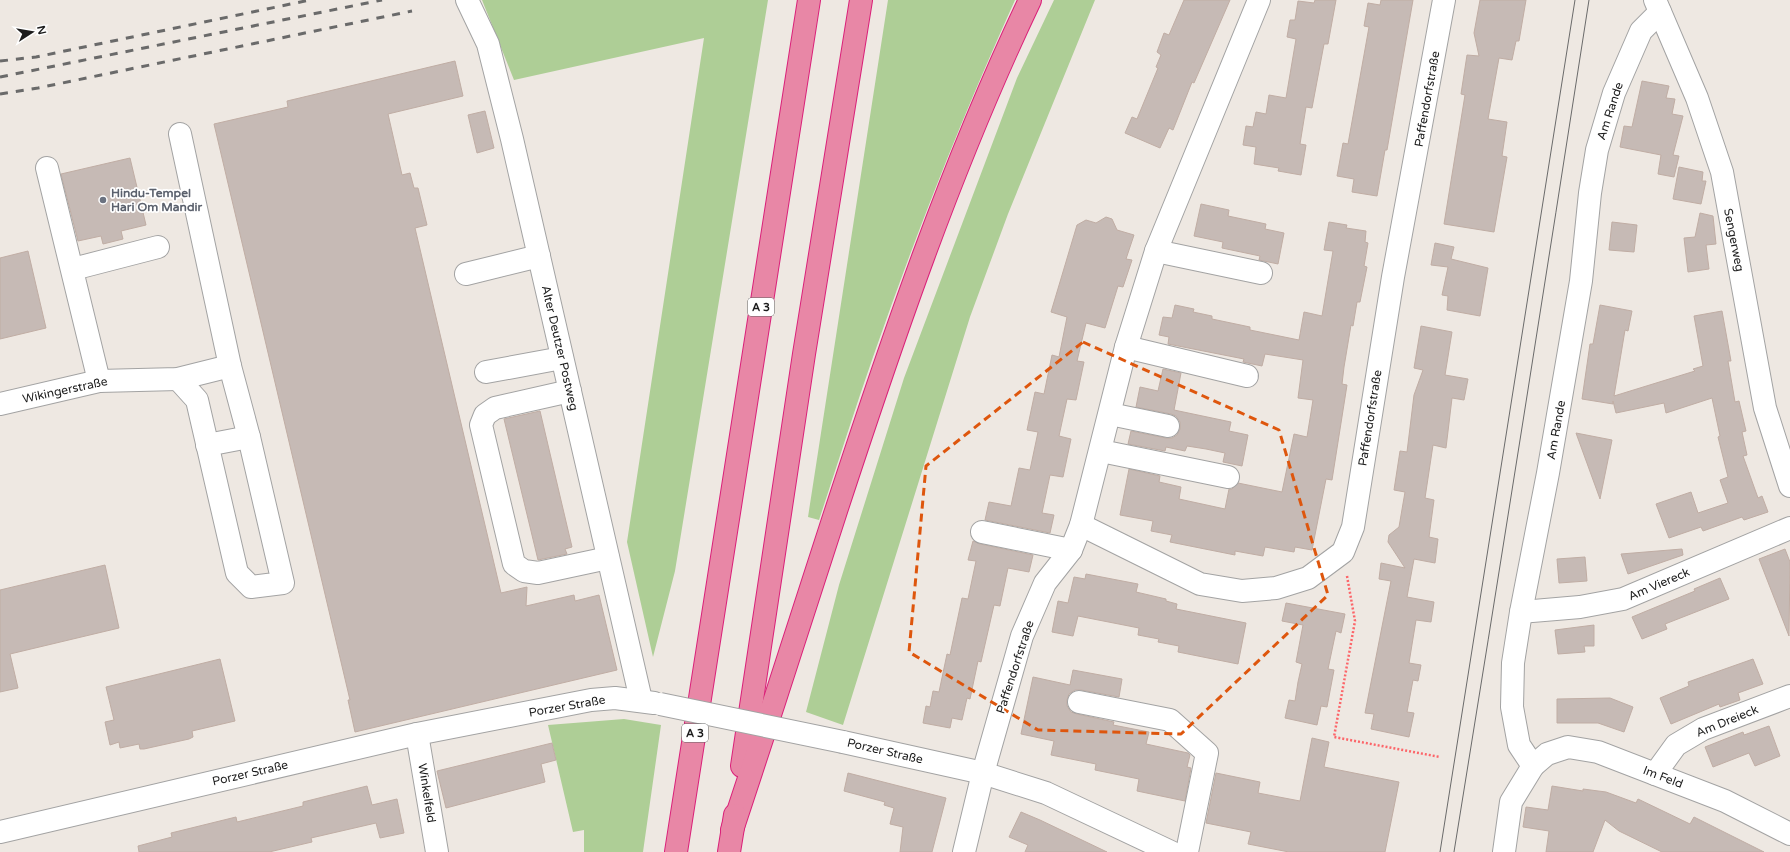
<svg xmlns="http://www.w3.org/2000/svg" width="1790" height="852" viewBox="0 0 1790 852" font-family="'Varela Round',sans-serif">
<style>
.forest{fill:#aece96}
.building{fill:#c6bab5;stroke:#c0ada4}
.lines{fill:none;stroke-linecap:round;stroke-linejoin:round}
.minor-casing{stroke:#a3a3a3;stroke-width:24}
.highway-casing{stroke:#da2079;stroke-width:24}
.path{stroke:#fc6569;stroke-width:2.5;stroke-dasharray:2 2;stroke-linecap:butt}
.minor{stroke:#fff;stroke-width:22}
.highway{stroke:#e887a6;stroke-width:22}
.tram{stroke:#6a6a6a;stroke-width:1}
.rail{stroke:#6a6a6a;stroke-width:3;stroke-dasharray:8 8;stroke-linecap:butt}
.minor-bridge-casing{stroke:#a3a3a3;stroke-width:24;stroke-linecap:butt}
.minor-bridge{stroke:#fff;stroke-width:22}
.marked{fill:none;stroke:#de560d;stroke-width:3;stroke-dasharray:8 5;stroke-linejoin:round}
.worship-dot{fill:#6b7280;stroke:#fff;stroke-width:1.5}
.labels{text-anchor:middle;stroke-width:3.5;stroke-linejoin:round;paint-order:stroke}
.shield{fill:#fff;stroke:#606060;stroke-width:1}
.shield-label{font-size:11px;font-weight:bold;fill:#1c1c1c}
.street-label{font-size:12px;fill:#1c1c1c;stroke:#fff}
.worship-label{font-size:12px;font-weight:bold;fill:#5b616d;stroke:#fff;text-anchor:start}
</style>
<rect width="100%" height="100%" fill="#eee8e2"/>
<g class="forest">
<path d="M 482,0 L 768,0 L 675,571 L 653,657 L 627,542 L 704,38 L 514,80 Z"/>
<path d="M 888,0 L 1015,0 C 962,117 915,236 873,357 C 854,411 837,466 819,520 L 808,517 Z"/>
<path d="M 1054,0 L 1095,0 L 1008,214 L 970,317 L 843,725 L 806,712 L 839,585 L 904,378 L 1017,78 Z"/>
<path d="M 624,719 L 661,725 L 643,852 L 584,852 L 584,830 L 573,832 L 548,725 Z"/>
</g>
<g class="building">
<path d="M 1184,0 L 1230,0 L 1194,83 L 1192,82 L 1173,130 L 1169,128 L 1160,148 L 1125,133 L 1132,117 L 1137,119 L 1158,68 L 1156,67 L 1161,55 L 1157,52 L 1164,33 L 1169,35 Z"/>
<path d="M 1315,0 L 1336,0 L 1328,44 L 1324,44 L 1312,108 L 1306,107 L 1300,144 L 1306,145 L 1301,175 L 1278,171 L 1279,168 L 1254,164 L 1256,147 L 1243,145 L 1246,126 L 1253,127 L 1256,112 L 1266,114 L 1269,95 L 1286,98 L 1296,39 L 1287,37 L 1290,20 L 1295,20 L 1298,1 L 1314,3 Z"/>
<path d="M 1381,0 L 1413,0 L 1387,150 L 1385,150 L 1377,196 L 1352,192 L 1354,179 L 1337,176 L 1343,143 L 1348,144 L 1369,27 L 1364,26 L 1368,3 L 1380,5 Z"/>
<path d="M 1480,0 L 1526,0 L 1519,41 L 1516,41 L 1512,60 L 1499,58 L 1488,119 L 1507,122 L 1502,156 L 1507,157 L 1494,232 L 1444,224 L 1465,95 L 1461,94 L 1467,55 L 1479,56 L 1474,33 Z"/>
<path d="M 455,61 L 463,96 L 388,114 L 402,175 L 410,173 L 414,188 L 418,188 L 427,225 L 415,228 L 501,593 L 527,587 L 526,606 L 574,595 L 575,601 L 599,595 L 617,670 L 355,732 L 348,700 L 350,700 L 214,124 L 288,107 L 287,101 Z"/>
<path d="M 1642,81 L 1669,86 L 1666,98 L 1675,99 L 1672,114 L 1683,116 L 1673,155 L 1679,156 L 1674,177 L 1658,174 L 1661,155 L 1620,147 L 1624,126 L 1632,127 Z"/>
<path d="M 485,111 L 494,148 L 477,153 L 468,115 Z"/>
<path d="M 130,158 L 146,225 L 121,231 L 123,239 L 103,244 L 101,236 L 78,241 L 61,174 Z"/>
<path d="M 1679,167 L 1703,172 L 1702,181 L 1706,181 L 1701,204 L 1673,199 Z"/>
<path d="M 1201,204 L 1229,210 L 1228,216 L 1266,224 L 1265,229 L 1284,233 L 1278,264 L 1259,260 L 1260,256 L 1222,248 L 1223,242 L 1194,236 Z"/>
<path d="M 1700,213 L 1713,216 L 1716,244 L 1706,245 L 1709,269 L 1688,272 L 1684,238 L 1695,237 Z"/>
<path d="M 1106,217 L 1112,219 L 1117,230 L 1134,235 L 1126,259 L 1132,260 L 1123,287 L 1118,286 L 1105,328 L 1086,323 L 1077,361 L 1084,362 L 1076,400 L 1067,399 L 1059,436 L 1071,439 L 1063,477 L 1050,475 L 1042,513 L 1054,515 L 1050,533 L 985,520 L 989,502 L 1011,506 L 1019,468 L 1030,470 L 1038,432 L 1027,430 L 1035,392 L 1044,394 L 1052,355 L 1059,357 L 1067,317 L 1051,312 L 1077,225 L 1086,220 L 1096,223 Z"/>
<path d="M 1329,222 L 1347,225 L 1346,228 L 1366,231 L 1365,242 L 1368,243 L 1364,266 L 1367,267 L 1360,302 L 1357,302 L 1353,326 L 1351,325 L 1344,367 L 1342,384 L 1347,385 L 1332,480 L 1326,479 L 1312,550 L 1295,547 L 1294,552 L 1265,547 L 1263,556 L 1235,551 L 1235,555 L 1170,542 L 1172,535 L 1151,531 L 1153,521 L 1120,515 L 1129,469 L 1160,476 L 1159,482 L 1181,487 L 1179,499 L 1225,509 L 1229,489 L 1232,489 L 1238,483 L 1282,492 L 1294,434 L 1307,437 L 1313,400 L 1298,398 L 1303,360 L 1265,354 L 1262,366 L 1243,362 L 1244,359 L 1168,344 L 1169,337 L 1159,335 L 1163,317 L 1172,318 L 1175,305 L 1194,309 L 1193,312 L 1212,316 L 1212,319 L 1250,327 L 1250,330 L 1299,340 L 1304,312 L 1322,316 L 1333,251 L 1324,250 Z"/>
<path d="M 1612,222 L 1637,225 L 1634,252 L 1609,250 Z"/>
<path d="M 1435,243 L 1454,247 L 1451,259 L 1488,268 L 1480,316 L 1447,310 L 1448,296 L 1442,295 L 1448,267 L 1431,265 Z"/>
<path d="M 28,251 L 46,328 L 0,339 L 0,258 Z"/>
<path d="M 1600,305 L 1632,311 L 1628,331 L 1625,330 L 1614,396 L 1695,371 L 1693,369 L 1703,366 L 1694,316 L 1722,311 L 1731,361 L 1728,361 L 1735,402 L 1739,401 L 1746,431 L 1742,432 L 1747,455 L 1743,456 L 1758,498 L 1762,496 L 1768,512 L 1744,520 L 1742,517 L 1703,531 L 1701,527 L 1669,538 L 1656,504 L 1691,492 L 1698,513 L 1728,503 L 1720,480 L 1728,477 L 1718,437 L 1720,436 L 1712,398 L 1666,413 L 1664,403 L 1616,413 L 1613,401 L 1613,404 L 1582,399 L 1590,344 L 1593,344 Z"/>
<path d="M 1421,326 L 1452,332 L 1445,375 L 1468,379 L 1464,400 L 1452,398 L 1446,448 L 1433,445 L 1425,498 L 1434,500 L 1429,537 L 1438,539 L 1435,563 L 1414,559 L 1407,597 L 1434,602 L 1431,622 L 1416,620 L 1409,663 L 1421,665 L 1418,681 L 1413,680 L 1407,712 L 1414,713 L 1409,737 L 1371,729 L 1374,714 L 1365,713 L 1391,581 L 1379,579 L 1381,563 L 1405,568 L 1388,542 L 1389,535 L 1399,527 L 1405,492 L 1394,490 L 1400,451 L 1407,452 L 1414,395 L 1423,370 L 1414,368 Z"/>
<path d="M 1163,369 L 1181,373 L 1174,410 L 1231,422 L 1229,431 L 1248,435 L 1242,466 L 1223,462 L 1225,453 L 1206,449 L 1187,446 L 1185,451 L 1166,447 L 1165,451 L 1128,444 L 1131,431 L 1166,438 L 1172,438 L 1177,435 L 1180,429 L 1180,422 L 1176,416 L 1171,414 L 1136,407 L 1140,387 L 1158,391 Z"/>
<path d="M 540,411 L 572,547 L 565,549 L 567,554 L 538,560 L 504,419 Z"/>
<path d="M 1576,433 L 1612,440 L 1600,499 Z"/>
<path d="M 973,541 L 980,544 L 1033,555 L 1029,572 L 1008,568 L 1000,606 L 994,605 L 981,662 L 978,661 L 970,699 L 967,698 L 962,720 L 952,718 L 950,728 L 923,723 L 926,706 L 930,707 L 933,691 L 939,692 L 947,654 L 950,655 L 962,598 L 968,599 L 976,561 L 968,560 Z"/>
<path d="M 1682,549 L 1683,555 L 1628,574 L 1621,554 Z"/>
<path d="M 1785,549 L 1790,562 L 1789,636 L 1759,559 Z"/>
<path d="M 1585,557 L 1587,581 L 1559,583 L 1557,559 Z"/>
<path d="M 105,565 L 119,628 L 10,654 L 18,688 L 0,692 L 0,590 Z"/>
<path d="M 1086,574 L 1138,584 L 1136,592 L 1166,599 L 1166,601 L 1177,604 L 1176,609 L 1246,623 L 1238,664 L 1178,652 L 1179,646 L 1158,642 L 1159,639 L 1138,635 L 1139,628 L 1078,616 L 1073,636 L 1052,632 L 1058,601 L 1068,603 L 1074,577 L 1085,579 Z"/>
<path d="M 1720,578 L 1729,599 L 1665,624 L 1667,629 L 1642,639 L 1632,617 L 1695,591 L 1694,589 Z"/>
<path d="M 1286,603 L 1345,614 L 1341,633 L 1336,631 L 1328,669 L 1334,670 L 1327,707 L 1321,706 L 1317,725 L 1285,718 L 1289,700 L 1295,701 L 1298,682 L 1302,664 L 1296,662 L 1303,625 L 1282,621 Z"/>
<path d="M 1594,625 L 1594,646 L 1584,646 L 1585,652 L 1558,654 L 1555,630 Z"/>
<path d="M 220,659 L 235,721 L 192,731 L 193,737 L 189,739 L 144,749 L 140,749 L 139,744 L 120,748 L 119,742 L 110,745 L 105,722 L 114,720 L 106,687 Z"/>
<path d="M 1753,659 L 1763,684 L 1738,693 L 1740,700 L 1720,707 L 1719,704 L 1671,724 L 1660,698 L 1689,686 L 1688,682 Z"/>
<path d="M 1073,670 L 1122,679 L 1119,697 L 1081,690 L 1075,690 L 1069,694 L 1067,700 L 1067,706 L 1071,712 L 1077,714 L 1114,722 L 1113,725 L 1149,732 L 1146,744 L 1188,753 L 1190,755 L 1187,767 L 1191,768 L 1185,801 L 1137,791 L 1139,779 L 1095,770 L 1096,764 L 1051,755 L 1054,741 L 1021,734 L 1033,677 L 1070,685 Z"/>
<path d="M 1610,698 L 1633,707 L 1624,732 L 1598,723 L 1557,723 L 1557,699 Z"/>
<path d="M 1769,726 L 1780,756 L 1755,766 L 1749,753 L 1713,767 L 1705,747 L 1743,732 L 1744,735 Z"/>
<path d="M 1312,738 L 1329,742 L 1324,767 L 1399,782 L 1385,852 L 1289,852 L 1248,844 L 1251,832 L 1206,823 L 1216,773 L 1260,782 L 1258,793 L 1300,801 Z"/>
<path d="M 552,743 L 556,760 L 541,764 L 545,782 L 446,808 L 437,771 Z"/>
<path d="M 848,773 L 946,798 L 932,852 L 900,852 L 903,827 L 890,824 L 894,808 L 884,805 L 885,802 L 844,791 Z"/>
<path d="M 367,786 L 372,805 L 397,799 L 404,833 L 380,838 L 376,823 L 311,838 L 312,842 L 269,852 L 139,852 L 138,846 L 172,837 L 171,833 L 236,817 L 237,822 L 303,806 L 303,802 Z"/>
<path d="M 1552,786 L 1583,791 L 1583,789 L 1606,792 L 1636,803 L 1638,799 L 1690,824 L 1694,817 L 1764,852 L 1662,852 L 1619,831 L 1605,820 L 1593,852 L 1546,852 L 1549,831 L 1523,827 L 1526,807 L 1548,810 Z"/>
<path d="M 1021,812 L 1040,820 L 1107,852 L 1025,852 L 1028,845 L 1009,837 Z"/>
</g>
<g class="lines">
<defs>
<g id="minor">
<path d="M 467,0 L 488,44 L 512,139 L 641,700"/>
<path d="M 1655,0 L 1697,98 L 1722,172 L 1765,408 L 1790,486"/>
<path d="M 47,168 L 99,381"/>
<path d="M 1156,251 L 1261,273"/>
<path d="M 73,269 L 158,247"/>
<path d="M 466,274 L 539,256"/>
<path d="M 1126,347 L 1247,376"/>
<path d="M 486,372 L 562,358"/>
<path d="M 178,379 L 197,400 L 237,573 L 251,587 L 283,583 L 249,437 L 230,366 L 180,134"/>
<path d="M 570,391 L 495,408 L 485,415 L 481,425 L 514,564 L 524,571 L 538,573 L 608,558"/>
<path d="M 0,404 L 99,381 L 178,379 L 230,366"/>
<path d="M 1110,414 L 1168,426"/>
<path d="M 207,445 L 249,437"/>
<path d="M 1101,451 L 1228,477"/>
<path d="M 1081,525 L 1200,584 L 1242,591 L 1276,588 L 1308,578 L 1343,552 L 1353,527 L 1393,277 L 1444,0"/>
<path d="M 982,532 L 1071,550"/>
<path d="M 1521,612 L 1580,607 L 1623,599 L 1790,528"/>
<path d="M 1079,702 L 1170,720 L 1207,753 L 1187,852"/>
<path d="M 417,734 L 437,852"/>
<path d="M 843,742 L 983,773 L 1046,793 L 1171,852"/>
<path d="M 1533,766 L 1547,754 L 1568,747 L 1598,752 L 1725,801 L 1790,834"/>
<path d="M 1655,774 L 1676,745 L 1703,729 L 1790,696"/>
<path d="M 0,832 L 417,734 L 591,700 L 615,698 L 654,703"/>
<path d="M 964,852 L 983,773 L 1022,636 L 1045,583 L 1071,550 L 1081,525 L 1126,347 L 1156,251 L 1259,0"/>
<path d="M 1504,852 L 1511,802 L 1533,766 L 1519,745 L 1512,707 L 1513,663 L 1521,612 L 1548,473 L 1581,281 L 1590,193 L 1597,150 L 1614,93 L 1641,31 L 1660,12"/>
</g>
<g id="highway">
<path d="M 742,766 L 804,354 L 861,0"/>
<path d="M 732,830 C 767,725 801,619 835,514 C 892,340 951,166 1030,0"/>
<path d="M 676,852 L 809,0"/>
<path d="M 729,852 L 735,815"/>
</g>
</defs>
<use href="#minor" class="minor-casing"/>
<use href="#highway" class="highway-casing"/>
<path class="path" d="M 1347,576 L 1355,621 L 1334,737 L 1440,757"/>
<use href="#minor" class="minor"/>
<use href="#highway" class="highway"/>
<g class="tram">
<path d="M 1440,852 L 1575,0"/>
<path d="M 1454,852 C 1500,568 1545,284 1589,0"/>
</g>
<g class="rail">
<path d="M 0,61 L 36,57 L 310,0"/>
<path d="M 0,77 L 382,0"/>
<path d="M 0,94 L 38,88 L 412,11"/>
</g>
<defs>
<path id="minor-bridge" d="M 660,704 L 843,742"/>
</defs>
<use href="#minor-bridge" class="minor-bridge-casing"/>
<use href="#minor-bridge" class="minor-bridge"/>
</g>
<path class="marked" d="M 1083,342 L 1279,430 L 1328,595 L 1181,734 L 1038,730 L 909,652 L 926,466 Z"/>
<circle class="worship-dot" cx="103" cy="200" r="4"/>
<g class="labels">
<g class="shield">
<rect x="748" y="298" width="26" height="18" rx="3"/>
<rect x="682" y="724" width="26" height="18" rx="3"/>
</g>
<g class="shield-label">
<text x="761" y="311">A 3</text>
<text x="695" y="737">A 3</text>
</g>
<g class="street-label">
<text transform="translate(1427 99) rotate(-80)" y="4">Paffendorfstraße</text>
<text transform="translate(1610 111) rotate(-72)" y="4">Am Rande</text>
<text transform="translate(1734 240) rotate(79)" y="4">Sengerweg</text>
<text transform="translate(560 348) rotate(77)" y="4">Alter Deutzer Postweg</text>
<text transform="translate(65 390) rotate(-12)" y="4">Wikingerstraße</text>
<text transform="translate(1370 418) rotate(-81)" y="4">Paffendorfstraße</text>
<text transform="translate(1556 430) rotate(-80)" y="4">Am Rande</text>
<text transform="translate(1659 584) rotate(-23)" y="4">Am Viereck</text>
<text transform="translate(1015 667) rotate(-72)" y="4">Paffendorfstraße</text>
<text transform="translate(567 706) rotate(-10)" y="4">Porzer Straße</text>
<text transform="translate(1727 721) rotate(-22)" y="4">Am Dreieck</text>
<text transform="translate(885 751) rotate(13)" y="4">Porzer Straße</text>
<text transform="translate(250 773) rotate(-13)" y="4">Porzer Straße</text>
<text transform="translate(1663 777) rotate(21)" y="4">Im Feld</text>
<text transform="translate(427 793) rotate(81)" y="4">Winkelfeld</text>
</g>
<g class="worship-label">
<text x="111" y="197">Hindu-Tempel<tspan x="111" dy="14">Hari Om Mandir</tspan></text>
</g>
</g>
<g transform="translate(32 32) rotate(78)" stroke="#ffffff" stroke-width="3" paint-order="stroke">
<path d="M0-3L7 15L0 10L-7 15Z" fill="#1c1c1c"/>
<text y="-6" font-size="11" font-weight="bold" text-anchor="middle" fill="#1c1c1c">N</text>
</g>
</svg>
